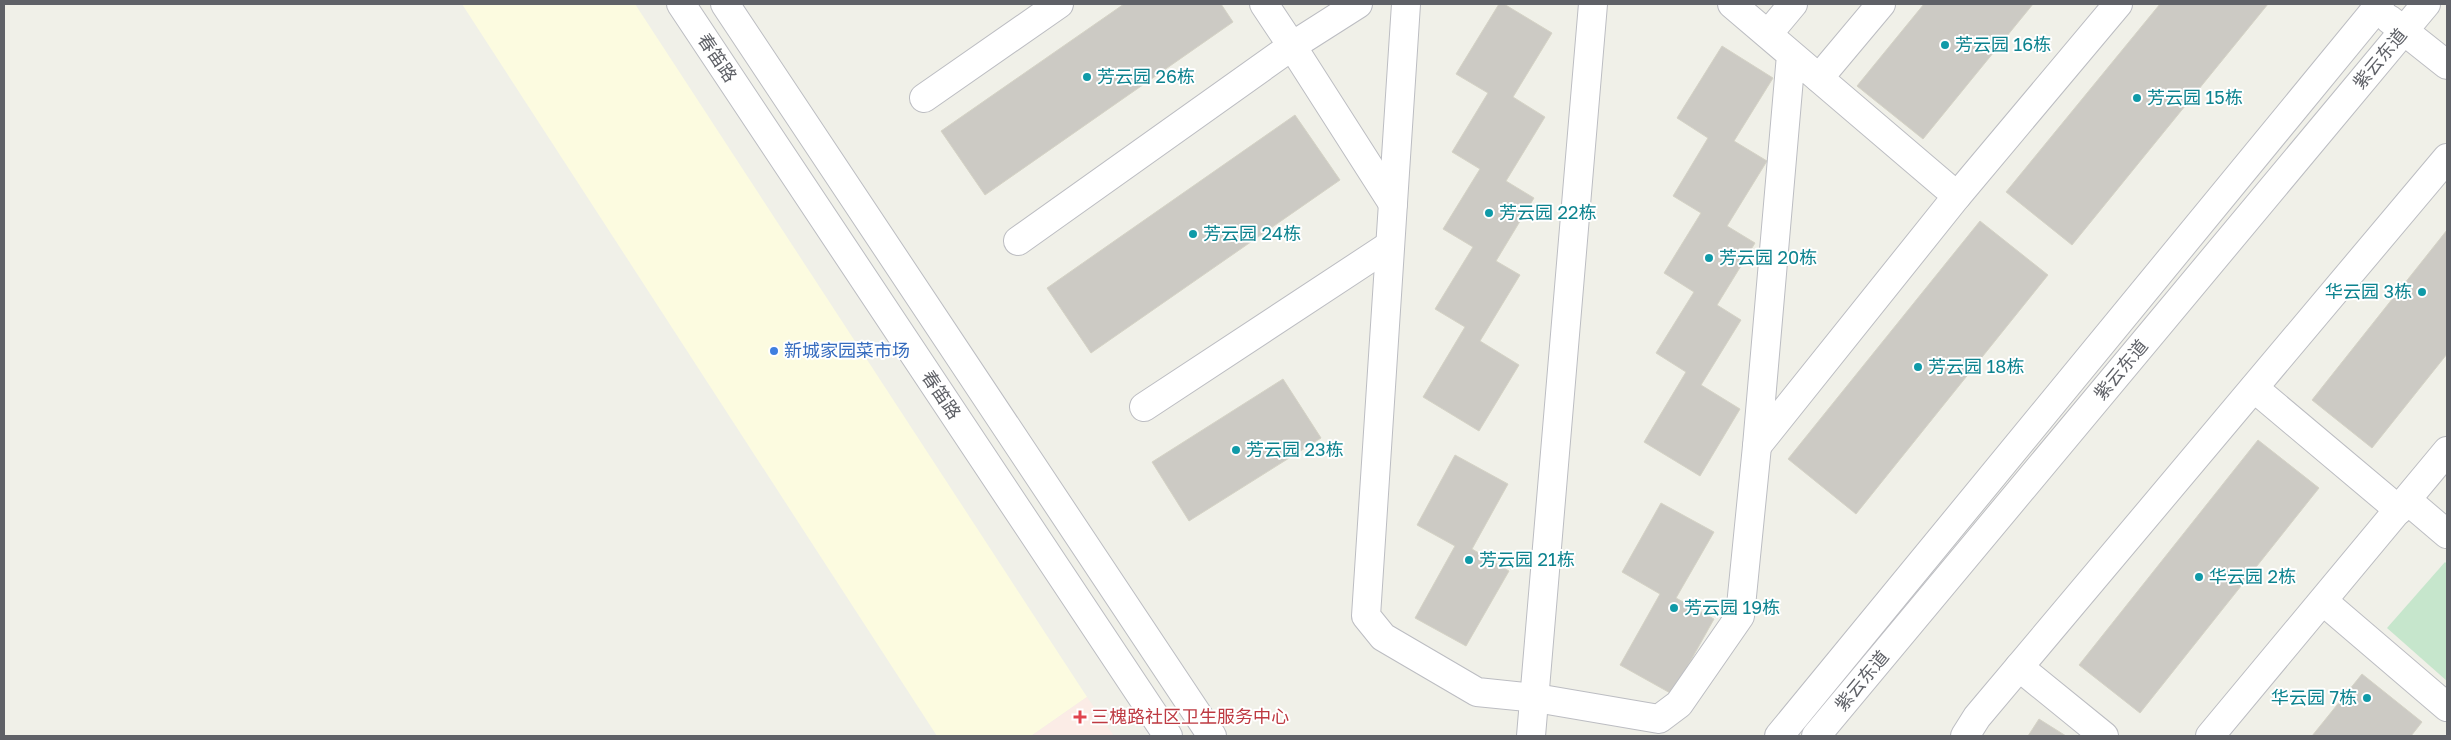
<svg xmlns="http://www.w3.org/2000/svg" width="2451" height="740" viewBox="0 0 2451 740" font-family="'Golos Text','Noto Sans SC',sans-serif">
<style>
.commercial{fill:#fcfbe0}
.medical{fill:#fbece6}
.green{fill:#c6e6cc}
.building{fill:#cccac4;stroke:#d5d3c6}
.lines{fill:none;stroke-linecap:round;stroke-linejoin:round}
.minor-casing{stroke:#bcbdc2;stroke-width:30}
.tertiary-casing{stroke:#bcbdc2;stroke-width:30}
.minor{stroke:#fff;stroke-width:28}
.tertiary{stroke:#fff;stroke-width:28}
.culture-dot{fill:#0f9aa8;stroke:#fff;stroke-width:2}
.shop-dot{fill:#3f7fe0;stroke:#fff;stroke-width:2}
.health-dot{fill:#e0444e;stroke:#fff;stroke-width:2}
.labels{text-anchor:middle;stroke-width:4;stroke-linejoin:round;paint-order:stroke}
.culture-label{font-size:18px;fill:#0d838f;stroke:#fff;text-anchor:start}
.street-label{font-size:18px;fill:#5f6167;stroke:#fff}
.shop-label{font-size:18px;fill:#366cbe;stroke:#fff;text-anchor:start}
.health-label{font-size:18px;fill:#be3a42;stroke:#fff;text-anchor:start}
</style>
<rect width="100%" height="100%" fill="#f0f0e8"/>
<path class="commercial" d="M 462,4 L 635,4 L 1087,697 L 1031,736 L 937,736 Z"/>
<path class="medical" d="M 1087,697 L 1114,736 L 1031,736 Z"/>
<path class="green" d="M 2445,562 L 2447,564 L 2447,681 L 2387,628 Z"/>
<g class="building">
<path d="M 1124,4 L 1221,4 L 1233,22 L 985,195 L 941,131 Z"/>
<path d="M 1499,4 L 1504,4 L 1552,33 L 1513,97 L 1545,117 L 1506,181 L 1534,198 L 1496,261 L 1520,275 L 1480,341 L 1519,365 L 1479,431 L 1423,397 L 1465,327 L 1435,309 L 1473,247 L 1443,229 L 1480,169 L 1452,152 L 1488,93 L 1456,74 Z"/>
<path d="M 1924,4 L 2033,4 L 1923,139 L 1857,86 Z"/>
<path d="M 2160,4 L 2268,4 L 2072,245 L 2006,192 Z"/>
<path d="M 1722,46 L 1773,78 L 1734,141 L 1767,161 L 1727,226 L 1755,243 L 1717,305 L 1741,320 L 1701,385 L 1740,409 L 1700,476 L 1644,442 L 1686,372 L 1656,353 L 1694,292 L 1664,273 L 1701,213 L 1673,196 L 1708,138 L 1677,118 Z"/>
<path d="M 1295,115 L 1340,180 L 1091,353 L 1047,288 Z"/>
<path d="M 1980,221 L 2048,275 L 1856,514 L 1788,459 Z"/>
<path d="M 2447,230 L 2447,354 L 2372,448 L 2312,400 Z"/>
<path d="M 1283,379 L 1321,438 L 1189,521 L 1152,462 Z"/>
<path d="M 2258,440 L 2319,488 L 2140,713 L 2079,665 Z"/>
<path d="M 1455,455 L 1508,484 L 1472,549 L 1509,571 L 1466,646 L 1415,618 L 1455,546 L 1417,525 Z"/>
<path d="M 1661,503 L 1714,532 L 1676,598 L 1714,619 L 1672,694 L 1620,665 L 1660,594 L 1622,572 Z"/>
<path d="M 2362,674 L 2422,722 L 2411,736 L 2312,736 Z"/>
<path d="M 2039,719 L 2066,736 L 2028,736 Z"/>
</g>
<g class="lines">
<defs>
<g id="minor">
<path d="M 1264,4 L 1292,46 L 1358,4"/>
<path d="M 1406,4 L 1366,616 L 1383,637 L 1477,692 L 1536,698 L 1659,719 L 1679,704 L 1740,616 L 1757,446"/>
<path d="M 1732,4 L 1957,196 L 1757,446 L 1791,55"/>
<path d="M 1768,34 L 1793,4"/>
<path d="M 1819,78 L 1881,4"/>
<path d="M 924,98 L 1059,4"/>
<path d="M 1957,196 L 2118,4"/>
<path d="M 1018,241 L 1292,46 L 1393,204"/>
<path d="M 2254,388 L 2399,510"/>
<path d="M 1144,407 L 1390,245"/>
<path d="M 2407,500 L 2447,534"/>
<path d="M 2323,601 L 2447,707"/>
<path d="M 2019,667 L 2104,736"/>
<path d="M 1531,736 L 1593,4"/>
<path d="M 1965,736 L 1977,717 L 2447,158"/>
<path d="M 2210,736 L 2447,451"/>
</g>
<g id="tertiary">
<path d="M 681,4 L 1168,736"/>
<path d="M 725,4 L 1212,736"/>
<path d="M 2389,19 L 2447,65"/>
<path d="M 1779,736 L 2380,4"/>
<path d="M 1816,736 L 2426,4"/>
</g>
</defs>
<use href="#minor" class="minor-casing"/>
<use href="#tertiary" class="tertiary-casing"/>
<use href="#minor" class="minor"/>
<use href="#tertiary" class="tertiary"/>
</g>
<g class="culture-dot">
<circle cx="1945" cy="45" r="5"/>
<circle cx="1087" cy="77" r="5"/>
<circle cx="2137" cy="98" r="5"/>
<circle cx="1489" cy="213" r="5"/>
<circle cx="1193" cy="234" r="5"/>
<circle cx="1709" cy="258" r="5"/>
<circle cx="2422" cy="292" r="5"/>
<circle cx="1918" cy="367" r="5"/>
<circle cx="1236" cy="450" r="5"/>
<circle cx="1469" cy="560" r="5"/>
<circle cx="2199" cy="577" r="5"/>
<circle cx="1674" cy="608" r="5"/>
<circle cx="2367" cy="698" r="5"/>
</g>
<circle class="shop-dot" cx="774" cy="351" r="5"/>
<path class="health-dot" d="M1077.5 709.5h5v5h5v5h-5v5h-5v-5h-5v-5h5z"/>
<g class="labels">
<g class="culture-label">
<text x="1955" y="51">芳云园 16栋</text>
<text x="1097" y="83">芳云园 26栋</text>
<text x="2147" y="104">芳云园 15栋</text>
<text x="1499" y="219">芳云园 22栋</text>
<text x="1203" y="240">芳云园 24栋</text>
<text x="1719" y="264">芳云园 20栋</text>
<text x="2412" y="298" text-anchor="end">华云园 3栋</text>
<text x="1928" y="373">芳云园 18栋</text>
<text x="1246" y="456">芳云园 23栋</text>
<text x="1479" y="566">芳云园 21栋</text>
<text x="2209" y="583">华云园 2栋</text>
<text x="1684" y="614">芳云园 19栋</text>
<text x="2357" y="704" text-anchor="end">华云园 7栋</text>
</g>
<g class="street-label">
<text transform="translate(717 58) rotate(56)" y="6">春笛路</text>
<text transform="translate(2380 59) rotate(-50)" y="6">紫云东道</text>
<text transform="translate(2121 370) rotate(-50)" y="6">紫云东道</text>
<text transform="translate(941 395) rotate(56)" y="6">春笛路</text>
<text transform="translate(1862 681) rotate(-50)" y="6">紫云东道</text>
</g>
<g class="shop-label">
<text x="784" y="357">新城家园菜市场</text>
</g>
<g class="health-label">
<text x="1091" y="723">三槐路社区卫生服务中心</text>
</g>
</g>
<rect width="2451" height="740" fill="none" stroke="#5f6167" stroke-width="10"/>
</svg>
